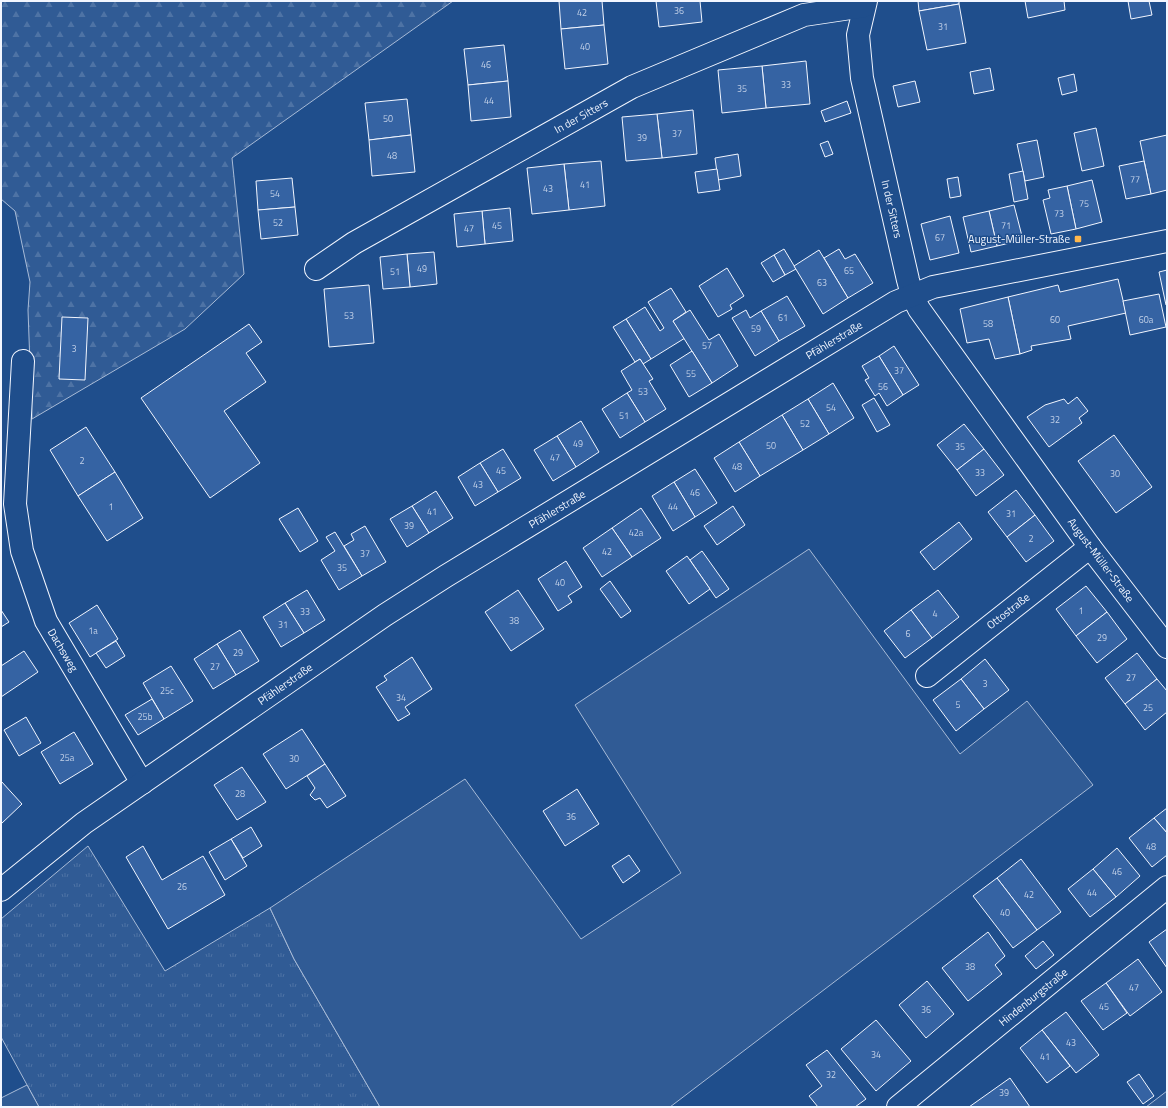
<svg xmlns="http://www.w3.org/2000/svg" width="1168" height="1108" viewBox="0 0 1168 1108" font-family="'Titillium Web',sans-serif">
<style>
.grass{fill:url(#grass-tufts);stroke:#a8bbd7}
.forest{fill:url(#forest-firs);stroke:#a8bbd7}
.built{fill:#305b95;stroke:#a8bbd7}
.building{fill:#3563a3;stroke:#f2f6ff}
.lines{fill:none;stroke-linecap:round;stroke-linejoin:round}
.street-casing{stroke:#f2f6ff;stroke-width:24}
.street{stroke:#1f4e8c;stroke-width:22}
.poi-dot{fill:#ffb74d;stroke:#1f4e8c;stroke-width:1.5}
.labels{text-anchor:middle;stroke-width:3;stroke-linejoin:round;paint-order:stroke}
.number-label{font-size:9px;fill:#c3d1e8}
.street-label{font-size:11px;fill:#f2f6ff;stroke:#1f4e8c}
.poi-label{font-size:11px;fill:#f2f6ff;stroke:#1f4e8c;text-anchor:end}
</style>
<defs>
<pattern id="grass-tufts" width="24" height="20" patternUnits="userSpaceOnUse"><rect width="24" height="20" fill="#305b95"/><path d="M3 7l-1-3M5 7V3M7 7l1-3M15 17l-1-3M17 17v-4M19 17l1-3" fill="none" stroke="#4e73a5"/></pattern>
<pattern id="forest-firs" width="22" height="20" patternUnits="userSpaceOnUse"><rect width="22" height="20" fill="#305b95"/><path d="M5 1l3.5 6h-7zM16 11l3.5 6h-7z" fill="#4e73a5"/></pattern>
</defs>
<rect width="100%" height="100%" fill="#1f4e8c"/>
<path class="grass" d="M 88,846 L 165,971 L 270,908 L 294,959 L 380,1107 L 39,1107 L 1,1037 L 1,919 Z"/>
<path class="forest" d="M 1,1 L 453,1 L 232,158 L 244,274 L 185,329 L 32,419 L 28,310 L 30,282 L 15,211 L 1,199 Z"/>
<g class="built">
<path d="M 809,549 L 960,754 L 1027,701 L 1093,785 L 670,1107 L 380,1107 L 294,959 L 270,908 L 465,779 L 581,939 L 681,873 L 575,705 Z"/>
<path d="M 27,1085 L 39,1107 L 1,1107 L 1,1098 Z"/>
<path d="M 1167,1091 L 1167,1107 L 1146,1107 Z"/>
</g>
<g class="building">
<path d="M 559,1 L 602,1 L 604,25 L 561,29 Z"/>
<path d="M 656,1 L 700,1 L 702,22 L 659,27 Z"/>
<path d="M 918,1 L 959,1 L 959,4 L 919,11 Z"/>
<path d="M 1025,1 L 1064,1 L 1065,10 L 1028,18 Z"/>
<path d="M 1128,1 L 1149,1 L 1152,15 L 1131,19 Z"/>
<path d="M 959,4 L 966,43 L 927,50 L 919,11 Z"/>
<path d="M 604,25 L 608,64 L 565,69 L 561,29 Z"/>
<path d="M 504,45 L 508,81 L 468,85 L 464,49 Z"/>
<path d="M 806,61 L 810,104 L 766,108 L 762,66 Z"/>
<path d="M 762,66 L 766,108 L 722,113 L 718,70 Z"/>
<path d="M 990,68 L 994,90 L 974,94 L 970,72 Z"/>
<path d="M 1074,74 L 1077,91 L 1062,95 L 1058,78 Z"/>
<path d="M 508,81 L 511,117 L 471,121 L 468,85 Z"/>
<path d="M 915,81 L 920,102 L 898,107 L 893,86 Z"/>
<path d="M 407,99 L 411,135 L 369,140 L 365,103 Z"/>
<path d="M 847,101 L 851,113 L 825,122 L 821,111 Z"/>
<path d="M 693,110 L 697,154 L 662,158 L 657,114 Z"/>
<path d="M 657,114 L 662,158 L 626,161 L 622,117 Z"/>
<path d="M 1096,128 L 1104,166 L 1082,171 L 1074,133 Z"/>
<path d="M 411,135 L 415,172 L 372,176 L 369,140 Z"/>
<path d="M 1167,135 L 1167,190 L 1151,194 L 1140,141 Z"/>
<path d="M 1037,140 L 1044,177 L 1025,181 L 1017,144 Z"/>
<path d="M 828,141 L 833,154 L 825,157 L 820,144 Z"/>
<path d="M 738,154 L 741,176 L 718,180 L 715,158 Z"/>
<path d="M 601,161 L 605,206 L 569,210 L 564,164 Z"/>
<path d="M 1144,161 L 1151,194 L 1126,199 L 1119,166 Z"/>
<path d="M 564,164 L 569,210 L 532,214 L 527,168 Z"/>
<path d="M 717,169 L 720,190 L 698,193 L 695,172 Z"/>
<path d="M 1023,171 L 1028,199 L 1014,202 L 1009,174 Z"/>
<path d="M 958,177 L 961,196 L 950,198 L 947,179 Z"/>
<path d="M 292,178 L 295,207 L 258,210 L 256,181 Z"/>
<path d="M 1092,180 L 1102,222 L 1076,229 L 1067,186 Z"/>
<path d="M 1067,186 L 1076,229 L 1051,234 L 1043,200 L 1050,198 L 1048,190 Z"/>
<path d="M 1014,205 L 1023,240 L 997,246 L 989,211 Z"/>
<path d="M 295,207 L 298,235 L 261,239 L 258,210 Z"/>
<path d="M 510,208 L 513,241 L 485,244 L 482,211 Z"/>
<path d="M 482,211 L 485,244 L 457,247 L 454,214 Z"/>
<path d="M 989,211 L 997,246 L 971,252 L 963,217 Z"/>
<path d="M 950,216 L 959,253 L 930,260 L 921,224 Z"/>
<path d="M 784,249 L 796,269 L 785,275 L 774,255 Z"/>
<path d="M 839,249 L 845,259 L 855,254 L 873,283 L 848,298 L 824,258 Z"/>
<path d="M 819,250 L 848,298 L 823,314 L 794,266 Z"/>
<path d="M 434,252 L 437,284 L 410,287 L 407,254 Z"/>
<path d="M 407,254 L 410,287 L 383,289 L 380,257 Z"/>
<path d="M 774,255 L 785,275 L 773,282 L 761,263 Z"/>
<path d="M 727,268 L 744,296 L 730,305 L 732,309 L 718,317 L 699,286 Z"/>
<path d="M 1167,270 L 1167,305 L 1166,305 L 1159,272 Z"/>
<path d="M 1118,279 L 1126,313 L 1068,326 L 1071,339 L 1031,346 L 1032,350 L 1020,354 L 1008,297 L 1058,285 L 1060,292 Z"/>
<path d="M 369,285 L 374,343 L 329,347 L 324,289 Z"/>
<path d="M 671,288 L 686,312 L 673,321 L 685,338 L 651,359 L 626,319 L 645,307 L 660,331 L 664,328 L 648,302 Z"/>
<path d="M 1159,294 L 1166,327 L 1130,335 L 1123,301 Z"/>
<path d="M 787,296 L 805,326 L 779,341 L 761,311 Z"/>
<path d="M 1008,297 L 1020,354 L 995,359 L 989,339 L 967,343 L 960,309 Z"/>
<path d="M 690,310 L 709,340 L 719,334 L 738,366 L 712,383 L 673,321 Z"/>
<path d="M 746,310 L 750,318 L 761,311 L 779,341 L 755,356 L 732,318 Z"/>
<path d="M 62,317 L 88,318 L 85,380 L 59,379 Z"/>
<path d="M 626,319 L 651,359 L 643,364 L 640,359 L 635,362 L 613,327 Z"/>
<path d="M 249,324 L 262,342 L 246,353 L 266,382 L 224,411 L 260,463 L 210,498 L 141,398 Z"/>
<path d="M 894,346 L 919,385 L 903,395 L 879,356 Z"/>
<path d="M 692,351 L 712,383 L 689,397 L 670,365 Z"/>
<path d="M 879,356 L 903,395 L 887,406 L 879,393 L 875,396 L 865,380 L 869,378 L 862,366 Z"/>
<path d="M 640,359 L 653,379 L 649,381 L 666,409 L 645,422 L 627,393 L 632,390 L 621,371 Z"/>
<path d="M 833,383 L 854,418 L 829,434 L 808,399 Z"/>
<path d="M 627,393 L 645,422 L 620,438 L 602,409 Z"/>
<path d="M 1077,397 L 1088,411 L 1079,418 L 1082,423 L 1049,447 L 1027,417 L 1045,405 L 1064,399 L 1068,404 Z"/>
<path d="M 874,398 L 890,425 L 877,432 L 862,405 Z"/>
<path d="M 808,399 L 829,434 L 803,450 L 782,415 Z"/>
<path d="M 782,415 L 803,450 L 760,476 L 739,442 Z"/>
<path d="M 581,421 L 599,452 L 576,467 L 557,436 Z"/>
<path d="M 964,424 L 984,449 L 957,470 L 937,445 Z"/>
<path d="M 86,427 L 115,472 L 78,496 L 50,450 Z"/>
<path d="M 1114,435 L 1152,487 L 1116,513 L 1078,461 Z"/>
<path d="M 557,436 L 576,467 L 553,481 L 534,450 Z"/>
<path d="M 739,442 L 760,476 L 735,492 L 714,458 Z"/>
<path d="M 503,449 L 521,478 L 498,492 L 480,463 Z"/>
<path d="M 984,449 L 1004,475 L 976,496 L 957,470 Z"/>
<path d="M 480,463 L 498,492 L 475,506 L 458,477 Z"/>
<path d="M 695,469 L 717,503 L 695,517 L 674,482 Z"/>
<path d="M 115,472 L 143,518 L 107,541 L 78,496 Z"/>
<path d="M 674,482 L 695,517 L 673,531 L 652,496 Z"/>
<path d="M 1016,490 L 1035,515 L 1007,537 L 988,512 Z"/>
<path d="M 436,491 L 453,518 L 429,533 L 412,506 Z"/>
<path d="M 412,506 L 429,533 L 407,547 L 390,519 Z"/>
<path d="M 733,506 L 745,525 L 717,545 L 704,526 Z"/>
<path d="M 298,508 L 318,541 L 300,552 L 279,519 Z"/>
<path d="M 641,508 L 661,538 L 632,557 L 612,528 Z"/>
<path d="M 1035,515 L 1054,541 L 1026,562 L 1007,537 Z"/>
<path d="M 959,522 L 972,539 L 934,570 L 920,552 Z"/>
<path d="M 365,526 L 386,562 L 362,576 L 344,546 L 354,540 L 351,534 Z"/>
<path d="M 612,528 L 632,557 L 602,577 L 583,548 Z"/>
<path d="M 335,532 L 362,576 L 339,590 L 321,560 L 335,551 L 326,537 Z"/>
<path d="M 702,551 L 729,589 L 716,598 L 690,560 Z"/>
<path d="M 687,556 L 710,589 L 689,604 L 666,571 Z"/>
<path d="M 566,561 L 582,587 L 568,596 L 572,602 L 558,611 L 538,579 Z"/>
<path d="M 610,581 L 631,611 L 621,618 L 600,589 Z"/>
<path d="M 1086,586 L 1107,612 L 1076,636 L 1056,609 Z"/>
<path d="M 307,590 L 325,620 L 304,633 L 285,603 Z"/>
<path d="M 518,590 L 544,629 L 511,651 L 485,612 Z"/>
<path d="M 938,590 L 959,617 L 932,638 L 911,610 Z"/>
<path d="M 285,603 L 304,633 L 281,647 L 263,617 Z"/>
<path d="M 97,605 L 118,639 L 90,657 L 69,623 Z"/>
<path d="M 1,610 L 9,622 L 1,627 Z"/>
<path d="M 911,610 L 932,638 L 905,658 L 884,631 Z"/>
<path d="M 1107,612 L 1127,639 L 1097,663 L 1076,636 Z"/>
<path d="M 240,630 L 259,661 L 236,675 L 217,644 Z"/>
<path d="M 116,641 L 125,656 L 106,668 L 96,653 Z"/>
<path d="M 217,644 L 236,675 L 213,689 L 194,659 Z"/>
<path d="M 24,651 L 38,672 L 1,697 L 1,666 Z"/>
<path d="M 1137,653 L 1157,679 L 1125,704 L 1105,678 Z"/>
<path d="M 412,657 L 432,689 L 405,707 L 410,714 L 398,721 L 376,687 L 387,680 L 384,676 Z"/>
<path d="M 985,659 L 1009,690 L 984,709 L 961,679 Z"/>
<path d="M 171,666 L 193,701 L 164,719 L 143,683 Z"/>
<path d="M 961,679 L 984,709 L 956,731 L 933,700 Z"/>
<path d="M 1157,679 L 1167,691 L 1167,712 L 1145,730 L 1125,704 Z"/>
<path d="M 152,699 L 164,719 L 138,735 L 125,715 Z"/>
<path d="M 26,717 L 41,743 L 19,756 L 4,730 Z"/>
<path d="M 302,729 L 325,764 L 286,789 L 263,754 Z"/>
<path d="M 74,732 L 93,764 L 60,784 L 41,752 Z"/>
<path d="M 325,764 L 346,796 L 327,808 L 320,798 L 315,800 L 310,795 L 315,788 L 307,776 Z"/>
<path d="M 242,767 L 266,802 L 237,820 L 214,785 Z"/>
<path d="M 1,781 L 22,804 L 1,824 Z"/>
<path d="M 577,789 L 599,824 L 565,846 L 543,811 Z"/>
<path d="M 1167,808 L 1167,833 L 1154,818 Z"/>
<path d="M 1154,818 L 1167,833 L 1167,855 L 1152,867 L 1129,838 Z"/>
<path d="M 251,827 L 262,846 L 243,858 L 231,839 Z"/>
<path d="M 231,839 L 247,866 L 225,880 L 209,852 Z"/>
<path d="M 143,846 L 162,880 L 203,856 L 225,895 L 168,929 L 126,857 Z"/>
<path d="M 1117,848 L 1140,876 L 1116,897 L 1093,869 Z"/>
<path d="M 629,855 L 640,871 L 623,883 L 612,866 Z"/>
<path d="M 1021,859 L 1061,912 L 1037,930 L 997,878 Z"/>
<path d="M 1093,869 L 1116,897 L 1090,917 L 1068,889 Z"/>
<path d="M 997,878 L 1037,930 L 1013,948 L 973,896 Z"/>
<path d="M 1167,929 L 1167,968 L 1149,942 Z"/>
<path d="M 988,932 L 1005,956 L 995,965 L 1002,974 L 968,1001 L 942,968 Z"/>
<path d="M 1043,941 L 1054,955 L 1036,969 L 1025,956 Z"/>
<path d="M 1138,959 L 1162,992 L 1130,1016 L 1106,983 Z"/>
<path d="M 927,981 L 954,1014 L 926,1038 L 899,1005 Z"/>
<path d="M 1106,983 L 1127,1013 L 1103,1030 L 1081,1001 Z"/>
<path d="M 1066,1012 L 1099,1055 L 1076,1073 L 1042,1030 Z"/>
<path d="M 876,1020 L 911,1061 L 876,1091 L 841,1049 Z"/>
<path d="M 1042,1030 L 1070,1066 L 1047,1083 L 1020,1048 Z"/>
<path d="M 827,1050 L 866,1099 L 855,1107 L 818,1107 L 809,1096 L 822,1086 L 806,1065 Z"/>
<path d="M 1139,1074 L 1154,1096 L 1143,1104 L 1127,1082 Z"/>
<path d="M 1010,1078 L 1030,1107 L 969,1107 Z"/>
</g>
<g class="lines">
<defs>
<g id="street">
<path d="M 866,1 L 858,35 L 862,78 L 908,280 L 912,295 L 919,309 L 1090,547 L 1167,647"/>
<path d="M 316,269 L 354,243 L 632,87 L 804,15 L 864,6"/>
<path d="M 23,361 L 15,504 L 22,551 L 46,621 L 142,783"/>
<path d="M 927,676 L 1090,547"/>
<path d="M 1,890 L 84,823 L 385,615 L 446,576 L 896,302 L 933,287 L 1167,241"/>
<path d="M 898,1107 L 1167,887"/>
</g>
</defs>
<use href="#street" class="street-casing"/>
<use href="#street" class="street"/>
</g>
<rect class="poi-dot" x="1074" y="235" width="8" height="8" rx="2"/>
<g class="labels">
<g class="number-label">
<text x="679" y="14">36</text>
<text x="582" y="16">42</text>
<text x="943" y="30">31</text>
<text x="585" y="50">40</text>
<text x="486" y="68">46</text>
<text x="786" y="88">33</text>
<text x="742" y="92">35</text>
<text x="489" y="104">44</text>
<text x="388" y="122">50</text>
<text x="677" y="137">37</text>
<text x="642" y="141">39</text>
<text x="392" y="159">48</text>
<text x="1135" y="183">77</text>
<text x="585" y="188">41</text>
<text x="548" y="192">43</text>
<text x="275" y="197">54</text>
<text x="1084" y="207">75</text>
<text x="1059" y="217">73</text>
<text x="278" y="226">52</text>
<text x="497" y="229">45</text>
<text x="1006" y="229">71</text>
<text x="469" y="232">47</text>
<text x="940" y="241">67</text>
<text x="422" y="272">49</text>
<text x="849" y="274">65</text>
<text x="395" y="275">51</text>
<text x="822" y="286">63</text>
<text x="349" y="319">53</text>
<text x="783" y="321">61</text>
<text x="1055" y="323">60</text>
<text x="1146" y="323">60a</text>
<text x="988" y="327">58</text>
<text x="756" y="332">59</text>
<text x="707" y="349">57</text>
<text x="74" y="352">3</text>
<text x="899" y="374">37</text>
<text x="691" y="377">55</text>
<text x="883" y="390">56</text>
<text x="643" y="395">53</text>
<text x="831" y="411">54</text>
<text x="624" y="419">51</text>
<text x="1055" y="423">32</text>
<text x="805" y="427">52</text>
<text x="578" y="447">49</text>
<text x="771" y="449">50</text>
<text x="960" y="450">35</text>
<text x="555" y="461">47</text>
<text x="82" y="464">2</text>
<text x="737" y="470">48</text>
<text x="501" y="474">45</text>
<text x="980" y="476">33</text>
<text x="1115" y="477">30</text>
<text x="478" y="488">43</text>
<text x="695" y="496">46</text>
<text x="111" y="510">1</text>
<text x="673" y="510">44</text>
<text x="432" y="515">41</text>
<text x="1011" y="517">31</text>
<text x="409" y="529">39</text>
<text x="636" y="536">42a</text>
<text x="1031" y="542">2</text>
<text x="607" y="555">42</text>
<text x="365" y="557">37</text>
<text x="342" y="571">35</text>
<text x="560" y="586">40</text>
<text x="1081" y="614">1</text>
<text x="305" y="615">33</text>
<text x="935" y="617">4</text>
<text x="514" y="624">38</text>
<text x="283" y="628">31</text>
<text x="93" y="634">1a</text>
<text x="908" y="637">6</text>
<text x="1102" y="641">29</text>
<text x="238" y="656">29</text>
<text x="215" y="670">27</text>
<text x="1131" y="681">27</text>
<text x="985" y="687">3</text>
<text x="167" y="694">25c</text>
<text x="401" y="701">34</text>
<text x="958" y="708">5</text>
<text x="1148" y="711">25</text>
<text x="145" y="720">25b</text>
<text x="67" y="761">25a</text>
<text x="294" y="762">30</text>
<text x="240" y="797">28</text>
<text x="571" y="820">36</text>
<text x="1151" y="850">48</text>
<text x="1117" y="875">46</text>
<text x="182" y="890">26</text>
<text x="1092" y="896">44</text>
<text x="1029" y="898">42</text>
<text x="1005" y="916">40</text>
<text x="970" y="970">38</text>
<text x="1134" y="991">47</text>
<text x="1104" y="1010">45</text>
<text x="926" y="1013">36</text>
<text x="1071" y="1046">43</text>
<text x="876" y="1058">34</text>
<text x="1045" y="1060">41</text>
<text x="831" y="1078">32</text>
<text x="1004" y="1096">39</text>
</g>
<g class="street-label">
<text transform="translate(581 116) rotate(-29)" y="4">In der Sitters</text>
<text transform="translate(892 209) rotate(77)" y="4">In der Sitters</text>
<text transform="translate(834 340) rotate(-31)" y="4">Pfählerstraße</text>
<text transform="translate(557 509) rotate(-31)" y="4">Pfählerstraße</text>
<text transform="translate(1101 560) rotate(53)" y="4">August-Müller-Straße</text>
<text transform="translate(1008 611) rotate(-38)" y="4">Ottostraße</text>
<text transform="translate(63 650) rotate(59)" y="4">Dachsweg</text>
<text transform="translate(285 684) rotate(-35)" y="4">Pfählerstraße</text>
<text transform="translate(1033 997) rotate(-39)" y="4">Hindenburgstraße</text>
</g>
<g class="poi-label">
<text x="1070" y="243">August-Müller-Straße</text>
</g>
</g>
<rect width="1168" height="1108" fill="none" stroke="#f2f6ff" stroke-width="4"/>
</svg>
